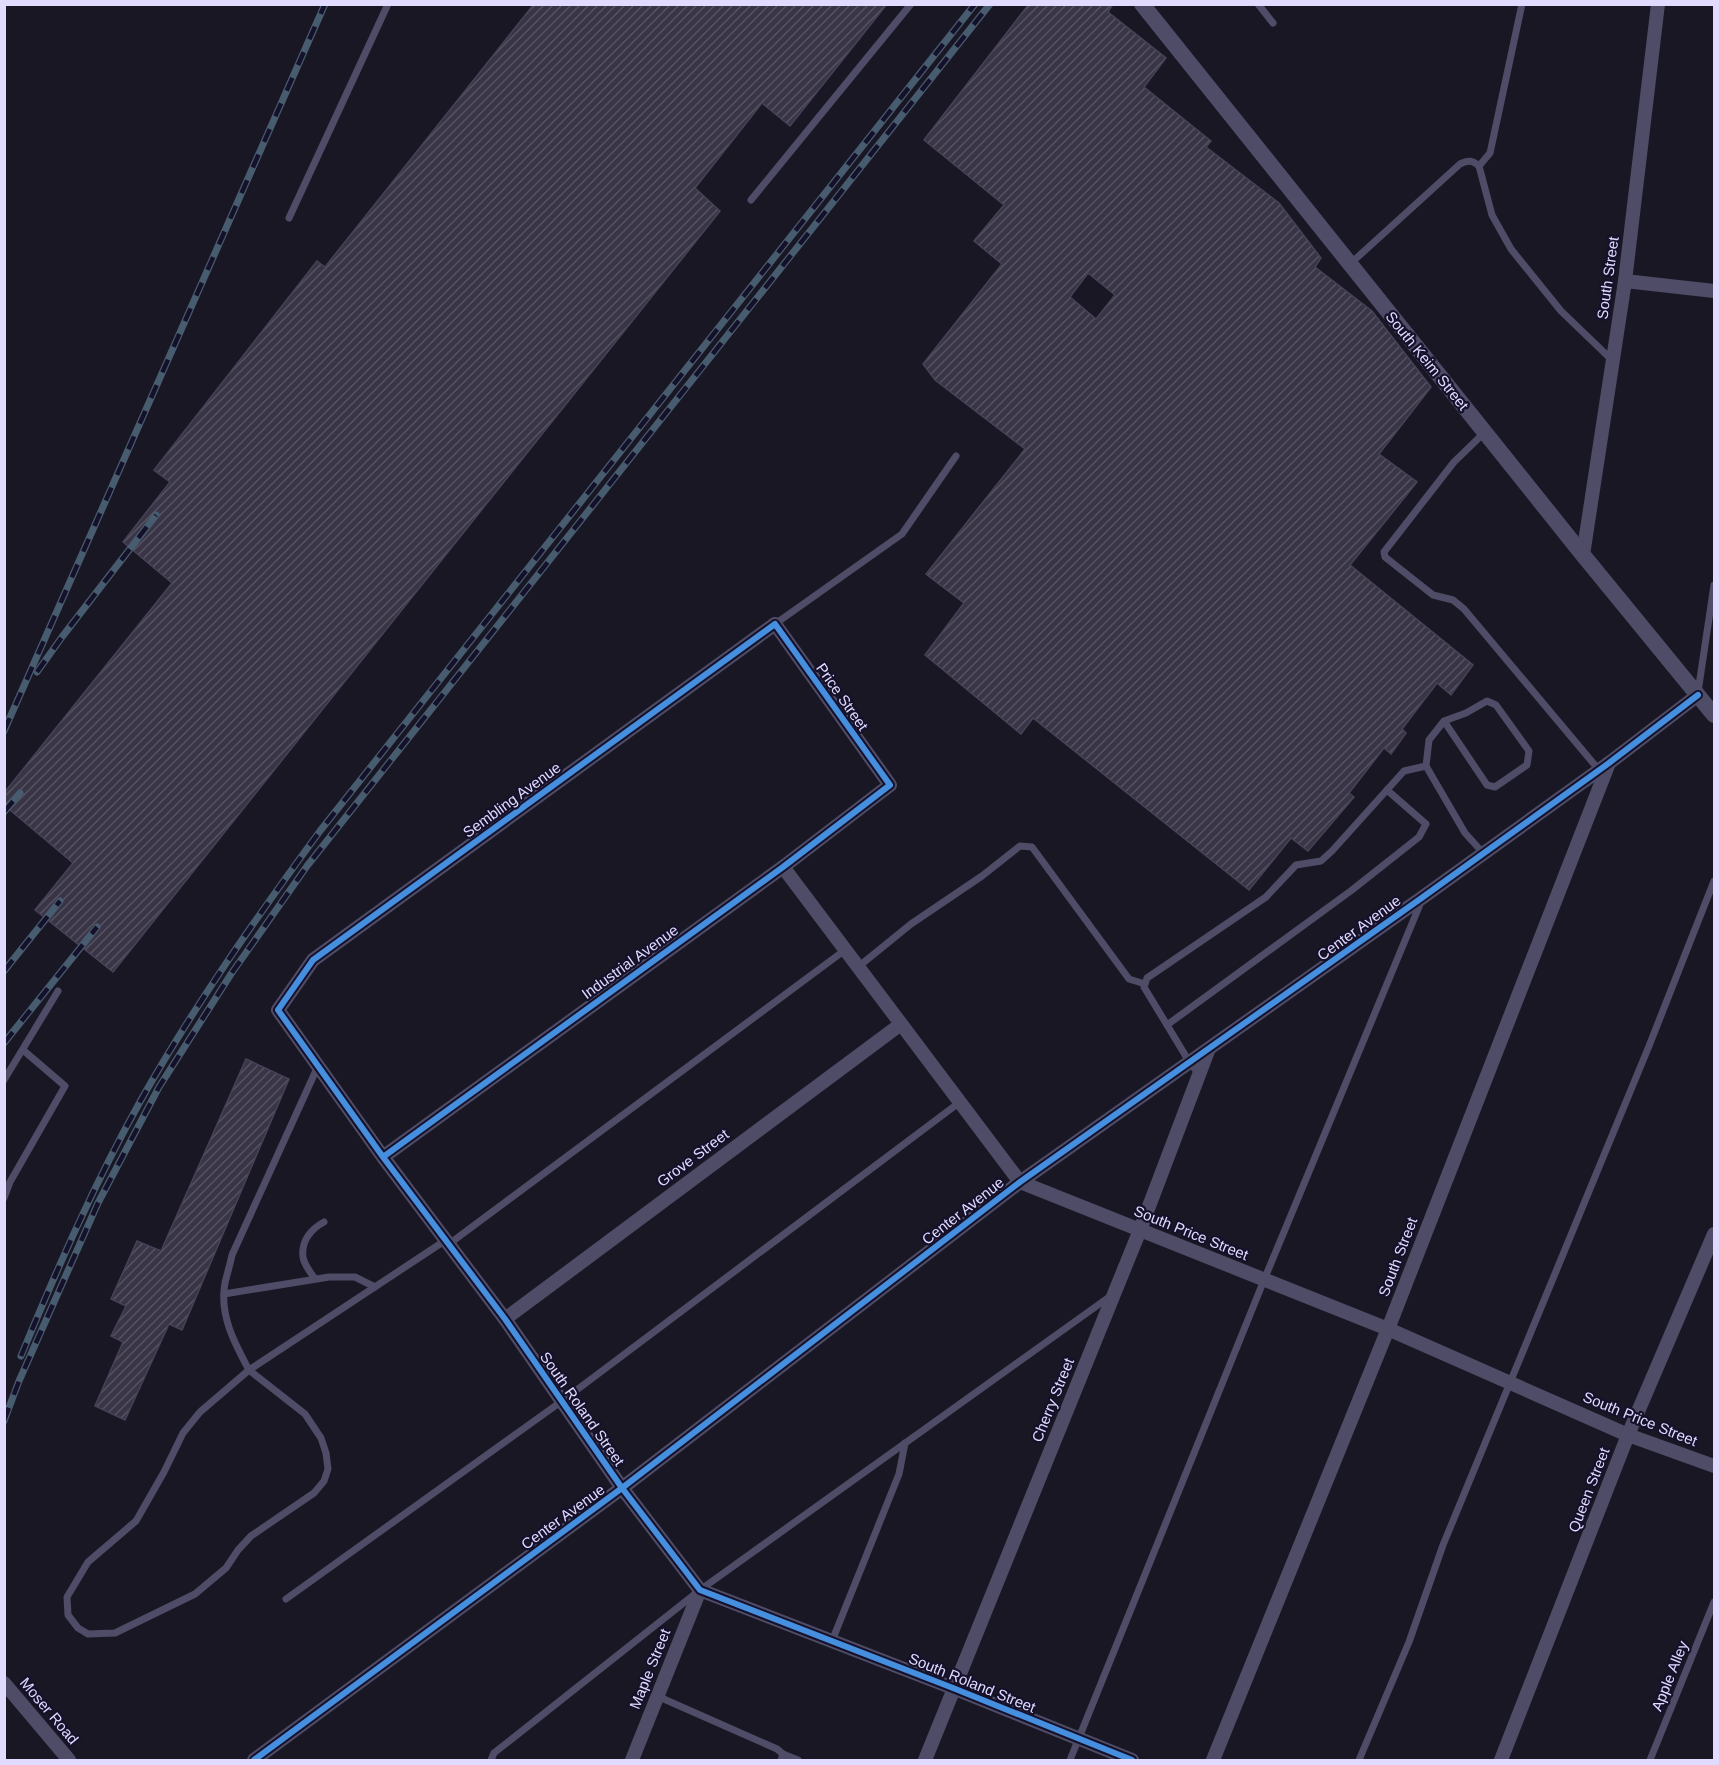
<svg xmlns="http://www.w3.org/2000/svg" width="1719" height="1765" viewBox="0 0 1719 1765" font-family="Arial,sans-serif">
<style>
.building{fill:url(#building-hatch);stroke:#474258;stroke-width:1.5;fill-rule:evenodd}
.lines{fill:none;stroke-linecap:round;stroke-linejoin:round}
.service{stroke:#4e4c66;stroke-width:7}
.minor{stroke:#4e4c66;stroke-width:14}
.tertiary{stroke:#4e4c66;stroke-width:16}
.rail-casing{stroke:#475c6e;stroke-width:7}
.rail{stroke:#16112b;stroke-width:4.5;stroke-dasharray:14;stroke-linecap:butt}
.cycleway-casing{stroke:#16112b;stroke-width:10}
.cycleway{stroke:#468fdf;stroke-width:6}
.labels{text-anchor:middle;stroke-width:4.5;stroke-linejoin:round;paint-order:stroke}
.street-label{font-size:15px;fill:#e0dbff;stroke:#16112b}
</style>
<defs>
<pattern id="building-hatch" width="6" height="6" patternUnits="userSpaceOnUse" patternTransform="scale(1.5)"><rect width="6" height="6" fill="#393546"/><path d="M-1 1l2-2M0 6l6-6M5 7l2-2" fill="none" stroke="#555262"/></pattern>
</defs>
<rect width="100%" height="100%" fill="#1a1725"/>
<g class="building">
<path d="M 534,4 L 887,4 L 790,126 L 762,103 L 695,188 L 720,211 L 113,972 L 35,910 L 73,863 L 4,805 L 4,793 L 172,583 L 123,542 L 170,482 L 154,470 L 317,261 L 325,267 Z"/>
<path d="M 1029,4 L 1113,4 L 1108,12 L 1166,58 L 1144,87 L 1211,141 L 1206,147 L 1279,203 L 1321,258 L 1315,267 L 1372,311 L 1431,387 L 1379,454 L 1417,482 L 1350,565 L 1473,665 L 1451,695 L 1437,683 L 1402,729 L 1406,733 L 1391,754 L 1384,748 L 1349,793 L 1354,797 L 1308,851 L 1291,838 L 1249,890 L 1033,718 L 1021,734 L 925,655 L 964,603 L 926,574 L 1025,449 L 935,380 L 923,364 L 1002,264 L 974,241 L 1004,205 L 924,140 ZM 1088,273 L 1115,295 L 1096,319 L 1070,297 Z"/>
<path d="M 246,1059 L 289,1079 L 182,1330 L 169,1324 L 125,1420 L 95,1406 L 123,1342 L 111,1336 L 126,1306 L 111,1299 L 137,1241 L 161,1251 Z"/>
</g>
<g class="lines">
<g class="service">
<path d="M 1258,4 L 1273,23"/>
<path d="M 1479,166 L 1490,153 L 1522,4"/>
<path d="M 751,200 L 911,4"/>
<path d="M 289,218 L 388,4"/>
<path d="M 1350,264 L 1460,164 C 1468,160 1472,160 1479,166 L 1492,215 L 1511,249 L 1561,311 L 1613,361"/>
<path d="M 1485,432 L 1454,462 L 1384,552 L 1385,557 L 1433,595 L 1453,600 L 1464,609 L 1599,770"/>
<path d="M 775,624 L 902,534 L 956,456"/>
<path d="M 1698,692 L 1714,585"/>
<path d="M 1444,721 L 1487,785 L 1495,787 L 1527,765 L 1529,751 L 1496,705 L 1487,701 L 1466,713 L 1444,721 L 1429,740 L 1426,766 L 1465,833 L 1484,854"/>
<path d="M 858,967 L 911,924 L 982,876 L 1020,846 L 1032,847 L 1129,979 L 1145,984"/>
<path d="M 1167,1025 L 1352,890 L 1419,837 L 1426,824 L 1387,790"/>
<path d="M 318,1066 L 232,1255 C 230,1265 227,1274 225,1283 C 219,1315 235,1344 249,1370 L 446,1240"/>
<path d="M 1199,1074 L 1190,1063 L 1144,987 L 1147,978 L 1266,897 L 1296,865 L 1321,861 L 1332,851 L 1404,771 L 1426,766"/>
<path d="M 4,1080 L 58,991"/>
<path d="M 4,1198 L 10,1182 L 65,1086 L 23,1050"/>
<path d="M 449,1244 L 845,950"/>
<path d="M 315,1279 C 311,1273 304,1265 303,1257 C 301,1241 311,1229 324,1222"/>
<path d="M 224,1294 L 329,1277 L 355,1277 L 375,1287"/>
<path d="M 249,1370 L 305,1414 L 321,1438 L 326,1453 L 328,1469 L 324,1481 L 314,1493 L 251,1536 L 238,1550 L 226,1568 L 195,1594 L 115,1633 L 88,1634 L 78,1628 L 68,1615 L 67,1597 L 88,1562 L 136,1521 L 164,1472 L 183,1433 L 200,1412 Z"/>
<path d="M 286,1599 L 562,1401 L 960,1102"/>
<path d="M 832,1641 L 899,1474 L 905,1443"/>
<path d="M 657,1696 L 777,1749 L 783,1754"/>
<path d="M 491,1760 L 494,1753 L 700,1590 L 1112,1295"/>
<path d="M 781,1760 L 783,1754 L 798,1760"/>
<path d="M 1070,1760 L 1264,1280 L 1421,902"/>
<path d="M 1359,1760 L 1409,1642 L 1443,1545 L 1649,1046 L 1714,881"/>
<path d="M 1650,1760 L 1714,1602"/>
</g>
<g class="minor">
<path d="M 1625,281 L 1714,291"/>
<path d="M 1583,555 L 1625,281 L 1658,4"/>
<path d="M 783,867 L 1020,1182 L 1388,1329 L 1628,1435 L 1714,1466"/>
<path d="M 383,1157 L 783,867 L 890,785 L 775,624 L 313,960 L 278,1010 L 383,1157 L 505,1319 L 622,1488 L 700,1590 L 953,1688 L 1132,1760"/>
<path d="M 505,1319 L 901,1024"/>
<path d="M 4,1683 L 69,1760"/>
<path d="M 254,1760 L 622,1488 L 1020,1182 L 1423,897 L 1609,763 L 1698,695"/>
<path d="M 632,1760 L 700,1590"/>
<path d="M 925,1760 L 1140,1230 L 1208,1051"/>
<path d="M 1213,1760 L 1388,1329 L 1609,763"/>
<path d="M 1501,1760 L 1628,1435 L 1714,1234"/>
</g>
<path class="tertiary" d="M 1142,4 L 1583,555 L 1714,715"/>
<defs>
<g id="rail">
<path d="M 37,672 L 62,637 L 156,515"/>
<path d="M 4,731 L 325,4"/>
<path d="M 4,812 L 20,793"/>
<path d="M 4,971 L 60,901"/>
<path d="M 4,1043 L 97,927"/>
<path d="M 21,1356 C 57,1269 95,1182 141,1100 C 194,1006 256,918 320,831 L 975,4"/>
<path d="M 4,1421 L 19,1381 L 98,1203 L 159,1087 L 231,974 L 307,866 L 990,4"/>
</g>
</defs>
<use href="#rail" class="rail-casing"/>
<use href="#rail" class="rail"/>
<defs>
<g id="cycleway">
<path d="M 383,1157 L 783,867 L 890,785 L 775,624 L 313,960 L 278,1010 L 383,1157 L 505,1319 L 622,1488 L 700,1590 L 953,1688 L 1132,1760"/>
<path d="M 254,1760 L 622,1488 L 1020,1182 L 1423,897 L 1609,763 L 1698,695"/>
</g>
</defs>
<use href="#cycleway" class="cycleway-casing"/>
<use href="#cycleway" class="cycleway"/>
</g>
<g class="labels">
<g class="street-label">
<text transform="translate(1608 278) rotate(-82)" y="5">South Street</text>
<text transform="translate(1427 361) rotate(51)" y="5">South Keim Street</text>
<text transform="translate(842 697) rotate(55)" y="5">Price Street</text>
<text transform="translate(512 800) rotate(-36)" y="5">Sembling Avenue</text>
<text transform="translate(1359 928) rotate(-36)" y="5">Center Avenue</text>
<text transform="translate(630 962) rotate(-36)" y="5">Industrial Avenue</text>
<text transform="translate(693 1158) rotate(-37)" y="5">Grove Street</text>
<text transform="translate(963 1211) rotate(-38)" y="5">Center Avenue</text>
<text transform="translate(1191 1233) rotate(22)" y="5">South Price Street</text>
<text transform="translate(1398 1257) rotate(-69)" y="5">South Street</text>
<text transform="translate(1053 1400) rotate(-68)" y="5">Cherry Street</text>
<text transform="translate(582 1409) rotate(55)" y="5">South Roland Street</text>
<text transform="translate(1640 1419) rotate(22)" y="5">South Price Street</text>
<text transform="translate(1589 1490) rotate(-69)" y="5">Queen Street</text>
<text transform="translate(563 1517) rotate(-36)" y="5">Center Avenue</text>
<text transform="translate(650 1669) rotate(-68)" y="5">Maple Street</text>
<text transform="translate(1670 1676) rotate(-68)" y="5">Apple Alley</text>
<text transform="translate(972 1683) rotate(22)" y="5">South Roland Street</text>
<text transform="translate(49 1711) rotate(50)" y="5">Moser Road</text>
</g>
</g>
<rect width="1719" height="1765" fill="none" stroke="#e0dbff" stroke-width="12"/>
</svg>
